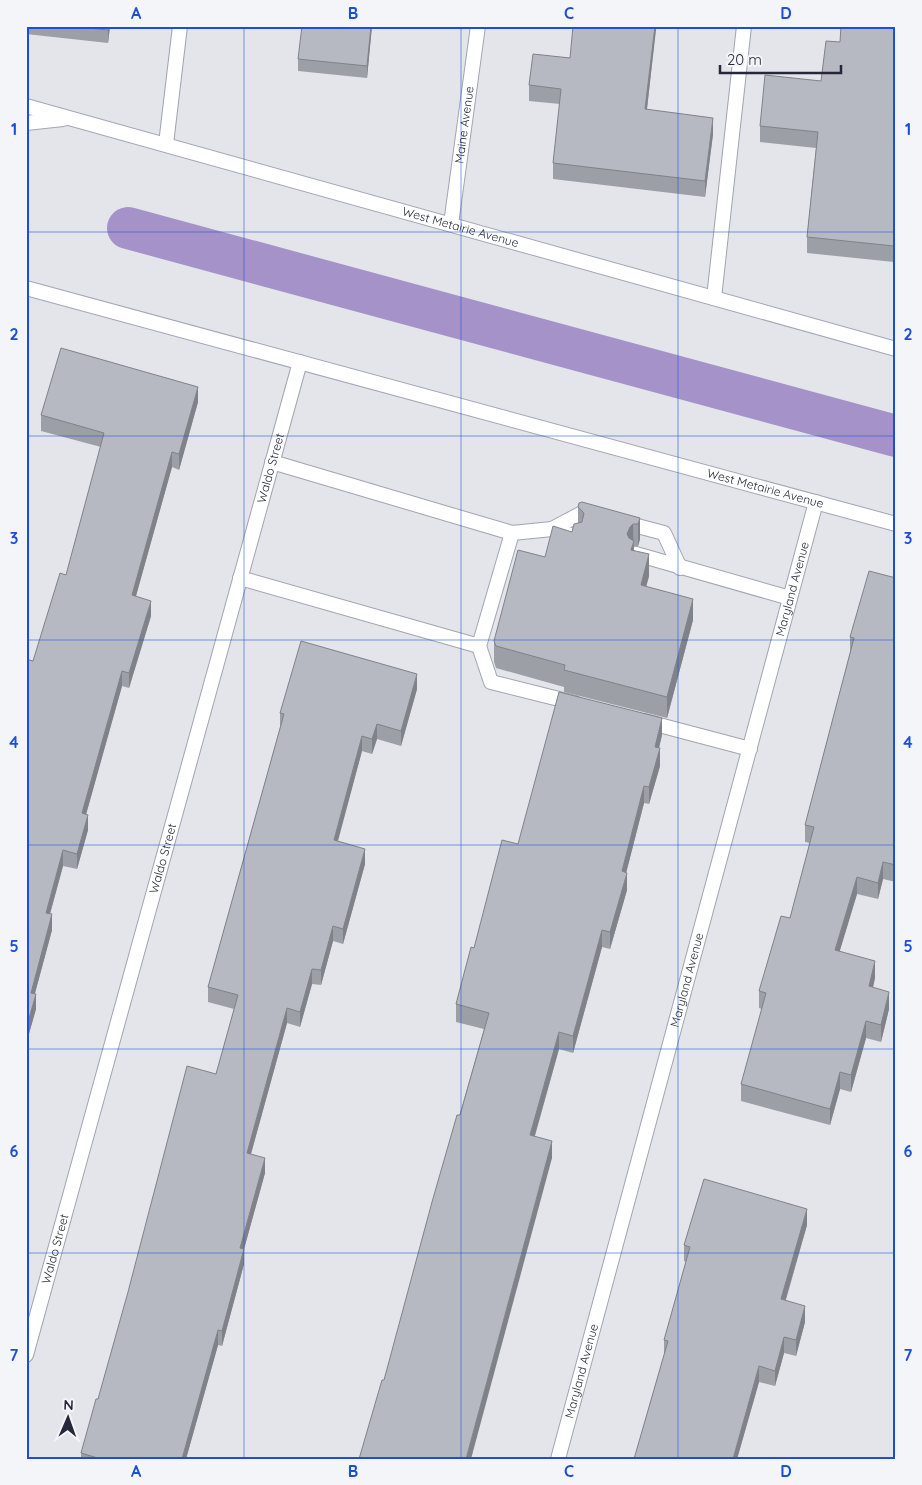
<svg xmlns="http://www.w3.org/2000/svg" width="922" height="1485" viewBox="0 0 922 1485" font-family="Quicksand,sans-serif">
<style>
.lines{fill:none;stroke-linecap:round;stroke-linejoin:round}
.canal{stroke:#a492c9;stroke-width:42}
.service-casing{stroke:#a2a4af;stroke-width:16}
.minor-casing{stroke:#a2a4af;stroke-width:16}
.secondary-casing{stroke:#a3a6b5;stroke-width:16}
.service{stroke:#fff;stroke-width:14}
.minor{stroke:#fff;stroke-width:14}
.secondary{stroke:#fff;stroke-width:14}
.wall{fill:#9d9fa7}
.shaded-wall{fill:#7f8288}
.building{fill:#b6b9c2;stroke:#7f8288}
.grid{fill:none;stroke:#1d4ed8;stroke-width:1;stroke-opacity:0.55}
.labels{text-anchor:middle;stroke-width:4;stroke-linejoin:round;paint-order:stroke}
.street-label{font-size:12px;fill:#25273a;stroke:#f3f5f8}
.neatline{fill:none;stroke:#1d4ed8;stroke-width:2}
.grid-label{font-size:16px;text-anchor:middle;font-weight:bold;fill:#1d4ed8}
</style>
<rect width="100%" height="100%" fill="#e3e5eb"/>
<g class="lines">
<path class="canal" d="M 128,228 L 896,436"/>
<defs>
<g id="service">
<path d="M 166,144 L 180,26"/>
<path d="M 714,298 L 744,26"/>
<path d="M 272,462 L 512,533 L 552,529 L 570,535"/>
<path d="M 622,522 L 664,533 L 680,568"/>
<path d="M 552,529 L 584,512 L 596,515"/>
<path d="M 512,533 L 479,646 L 491,682 L 575,703"/>
<path d="M 636,554 L 790,598"/>
<path d="M 240,578 L 479,646"/>
<path d="M 644,721 L 750,749"/>
</g>
<g id="minor">
<path id="s1" d="M 451,224 L 478,26"/>
<path id="s2" d="M 26,1355 L 300,362"/>
<path id="s3" d="M 558,1459 L 816,502"/>
</g>
<g id="secondary">
<path id="s4" d="M 26,106 L 896,349"/>
<path d="M 26,123 L 63,119"/>
<path id="s5" d="M 26,288 L 896,524"/>
</g>
</defs>
<use href="#service" class="service-casing"/>
<use href="#minor" class="minor-casing"/>
<use href="#secondary" class="secondary-casing"/>
<use href="#service" class="service"/>
<use href="#minor" class="minor"/>
<use href="#secondary" class="secondary"/>
</g>
<g class="wall">
<path d="M 26,26 L 110,26 L 108,43 L 26,34 Z"/>
<path d="M 372,26 L 367,78 L 298,71 L 298,59 Z"/>
<path d="M 656,26 L 647,110 L 713,134 L 705,197 L 553,179 L 553,163 L 560,104 L 529,101 L 529,85 L 570,58 Z"/>
<path d="M 896,26 L 896,250 L 894,262 L 807,253 L 807,237 L 816,148 L 760,142 L 760,126 L 821,81 L 840,42 Z"/>
<path d="M 198,402 L 179,470 L 172,467 L 136,596 L 151,616 L 129,688 L 122,686 L 86,814 L 88,830 L 77,869 L 63,866 L 50,914 L 52,930 L 35,993 L 36,1009 L 26,1044 L 26,659 L 33,661 L 66,575 L 101,447 L 41,431 L 41,415 Z"/>
<path d="M 578,507 L 640,518 L 640,539 L 638,546 L 634,546 L 634,550 L 649,576 L 646,586 L 693,620 L 667,718 L 564,692 L 564,687 L 496,668 L 494,662 L 494,641 L 578,523 Z"/>
<path d="M 896,578 L 896,882 L 883,879 L 878,899 L 857,894 L 839,952 L 875,978 L 873,988 L 889,1009 L 881,1042 L 866,1038 L 851,1092 L 840,1089 L 830,1125 L 741,1101 L 741,1084 L 762,1009 L 759,1008 L 759,991 L 790,918 L 810,843 L 805,842 L 805,825 L 850,653 L 850,637 Z"/>
<path d="M 417,689 L 401,746 L 377,739 L 372,754 L 362,751 L 337,841 L 365,864 L 343,944 L 333,941 L 321,985 L 312,984 L 300,1027 L 287,1023 L 251,1154 L 265,1173 L 244,1249 L 244,1264 L 222,1346 L 218,1345 L 186,1459 L 81,1459 L 81,1453 L 98,1399 L 216,1074 L 234,1009 L 208,1002 L 208,987 L 280,728 L 280,713 Z"/>
<path d="M 662,735 L 659,748 L 660,766 L 649,804 L 644,803 L 626,873 L 627,890 L 610,949 L 602,947 L 573,1053 L 559,1049 L 535,1136 L 552,1158 L 384,1380 L 484,1029 L 456,1022 L 456,1004 L 474,948 L 518,844 Z"/>
<path d="M 896,1218 L 896,1240 L 894,1240 L 894,1225 Z"/>
<path d="M 807,1225 L 786,1300 L 805,1322 L 796,1356 L 784,1353 L 775,1386 L 759,1382 L 737,1459 L 634,1459 L 664,1355 L 664,1340 L 686,1262 L 684,1261 L 684,1245 Z"/>
</g>
<g class="shaded-wall">
<path d="M 109,26 L 110,26 L 108,43 L 108,30 Z"/>
<path d="M 371,26 L 372,26 L 367,78 L 367,66 Z"/>
<path d="M 655,26 L 656,26 L 656,30 L 645,125 L 645,109 Z"/>
<path d="M 713,118 L 713,134 L 705,197 L 705,181 Z"/>
<path d="M 896,234 L 896,250 L 894,262 L 894,246 Z"/>
<path d="M 198,387 L 198,402 L 179,470 L 179,454 Z"/>
<path d="M 172,452 L 172,467 L 132,610 L 132,595 Z"/>
<path d="M 640,518 L 640,539 L 638,546 L 638,524 Z"/>
<path d="M 633,524 L 634,562 L 627,534 L 630,527 Z"/>
<path d="M 649,554 L 649,576 L 641,607 L 641,585 Z"/>
<path d="M 693,599 L 693,620 L 667,718 L 667,697 Z"/>
<path d="M 151,601 L 151,616 L 129,688 L 129,673 Z"/>
<path d="M 122,671 L 122,686 L 82,829 L 82,813 Z"/>
<path d="M 417,674 L 417,689 L 401,746 L 401,731 Z"/>
<path d="M 662,718 L 662,735 L 655,764 L 655,747 Z"/>
<path d="M 377,724 L 377,739 L 372,754 L 372,739 Z"/>
<path d="M 362,736 L 362,751 L 334,856 L 334,840 Z"/>
<path d="M 660,748 L 660,766 L 649,804 L 649,787 Z"/>
<path d="M 644,786 L 644,803 L 622,889 L 622,871 Z"/>
<path d="M 88,815 L 88,830 L 77,869 L 77,854 Z"/>
<path d="M 365,849 L 365,864 L 343,944 L 343,929 Z"/>
<path d="M 63,850 L 63,866 L 46,928 L 46,913 Z"/>
<path d="M 883,862 L 883,879 L 878,899 L 878,883 Z"/>
<path d="M 627,873 L 627,890 L 610,949 L 610,932 Z"/>
<path d="M 857,877 L 857,894 L 835,967 L 835,950 Z"/>
<path d="M 52,914 L 52,930 L 31,1008 L 31,993 Z"/>
<path d="M 333,926 L 333,941 L 321,985 L 321,970 Z"/>
<path d="M 602,930 L 602,947 L 573,1053 L 573,1036 Z"/>
<path d="M 875,961 L 875,978 L 869,1003 L 869,986 Z"/>
<path d="M 312,969 L 312,984 L 300,1027 L 300,1012 Z"/>
<path d="M 889,992 L 889,1009 L 881,1042 L 881,1025 Z"/>
<path d="M 36,994 L 36,1009 L 26,1044 L 26,1029 Z"/>
<path d="M 287,1008 L 287,1023 L 247,1168 L 247,1153 Z"/>
<path d="M 866,1021 L 866,1038 L 851,1092 L 851,1075 Z"/>
<path d="M 559,1032 L 559,1049 L 530,1152 L 530,1135 Z"/>
<path d="M 840,1072 L 840,1089 L 830,1125 L 830,1109 Z"/>
<path d="M 552,1141 L 552,1158 L 471,1459 L 466,1459 Z"/>
<path d="M 265,1158 L 265,1173 L 244,1249 L 244,1264 L 222,1346 L 222,1331 L 240,1248 Z"/>
<path d="M 807,1209 L 807,1225 L 781,1315 L 781,1299 Z"/>
<path d="M 805,1306 L 805,1322 L 796,1356 L 796,1340 Z"/>
<path d="M 218,1330 L 218,1345 L 186,1459 L 182,1459 Z"/>
<path d="M 784,1337 L 784,1353 L 775,1386 L 775,1371 Z"/>
<path d="M 759,1366 L 759,1382 L 737,1459 L 733,1459 Z"/>
</g>
<g class="building">
<path d="M 68,26 L 109,26 L 108,30 Z"/>
<path d="M 302,26 L 371,26 L 367,66 L 298,59 Z"/>
<path d="M 573,26 L 655,26 L 645,109 L 713,118 L 705,181 L 553,163 L 561,89 L 529,85 L 533,54 L 570,58 Z"/>
<path d="M 841,26 L 896,26 L 896,234 L 894,246 L 807,237 L 818,132 L 760,126 L 765,75 L 821,81 L 826,41 L 840,42 Z"/>
<path d="M 61,348 L 198,387 L 179,454 L 172,452 L 132,595 L 151,601 L 129,673 L 122,671 L 82,813 L 88,815 L 77,854 L 63,850 L 46,913 L 52,914 L 31,993 L 36,994 L 26,1029 L 26,659 L 33,661 L 60,573 L 66,575 L 104,433 L 41,415 Z"/>
<path d="M 582,502 L 640,518 L 638,524 L 633,524 L 630,527 L 627,534 L 629,538 L 634,541 L 631,550 L 649,554 L 641,585 L 693,599 L 667,697 L 564,670 L 565,665 L 496,646 L 494,641 L 518,550 L 545,557 L 553,526 L 572,532 L 574,524 L 582,522 L 584,513 L 578,507 L 579,503 Z"/>
<path d="M 869,571 L 896,578 L 896,865 L 883,862 L 878,883 L 857,877 L 835,950 L 875,961 L 869,986 L 889,992 L 881,1025 L 866,1021 L 851,1075 L 840,1072 L 830,1109 L 741,1084 L 766,993 L 759,991 L 781,916 L 790,918 L 814,827 L 805,825 L 854,638 L 850,637 Z"/>
<path d="M 301,641 L 417,674 L 401,731 L 377,724 L 372,739 L 362,736 L 334,840 L 365,849 L 343,929 L 333,926 L 321,970 L 312,969 L 300,1012 L 287,1008 L 247,1153 L 265,1158 L 240,1248 L 244,1249 L 222,1331 L 218,1330 L 182,1459 L 101,1459 L 81,1453 L 96,1399 L 98,1399 L 128,1292 L 187,1066 L 216,1074 L 238,995 L 208,987 L 284,714 L 280,713 Z"/>
<path d="M 559,692 L 662,718 L 655,747 L 660,748 L 649,787 L 644,786 L 622,871 L 627,873 L 610,932 L 602,930 L 573,1036 L 559,1032 L 530,1135 L 552,1141 L 466,1459 L 359,1459 L 382,1380 L 384,1380 L 432,1202 L 457,1115 L 460,1115 L 489,1013 L 456,1004 L 471,947 L 474,948 L 502,840 L 518,844 Z"/>
<path d="M 704,1179 L 807,1209 L 781,1299 L 805,1306 L 796,1340 L 784,1337 L 775,1371 L 759,1366 L 733,1459 L 634,1459 L 668,1341 L 664,1340 L 690,1247 L 684,1245 Z"/>
</g>
<path class="grid" d="M 244,26 L 244,1459M 461,26 L 461,1459M 678,26 L 678,1459M 26,232 L 896,232M 26,436 L 896,436M 26,640 L 896,640M 26,845 L 896,845M 26,1049 L 896,1049M 26,1253 L 896,1253"/>
<g class="labels">
<g class="street-label">
<text dy="4" stroke="none"><textPath href="#s1" startOffset="100">Maine Avenue</textPath></text>
<text dy="4" stroke="none"><textPath href="#s4" startOffset="451">West Metairie Avenue</textPath></text>
<text dy="4" stroke="none"><textPath href="#s2" startOffset="920">Waldo Street</textPath></text>
<text dy="4" stroke="none"><textPath href="#s5" startOffset="766">West Metairie Avenue</textPath></text>
<text dy="4" stroke="none"><textPath href="#s3" startOffset="901">Maryland Avenue</textPath></text>
<text dy="4" stroke="none"><textPath href="#s2" startOffset="515">Waldo Street</textPath></text>
<text dy="4" stroke="none"><textPath href="#s3" startOffset="496">Maryland Avenue</textPath></text>
<text dy="4" stroke="none"><textPath href="#s2" startOffset="110">Waldo Street</textPath></text>
<text dy="4" stroke="none"><textPath href="#s3" startOffset="91">Maryland Avenue</textPath></text>
</g>
</g>
<rect width="922" height="1485" fill="none" stroke="#f3f5f8" stroke-width="55"/>
<g transform="translate(68 1418) rotate(2)" stroke="#f3f5f8" stroke-width="4" paint-order="stroke">
<path d="M0-4L9 19L0 12L-9 19Z" fill="#25273a"/>
<text y="-8" font-size="14" font-weight="bold" text-anchor="middle" fill="#25273a">N</text>
</g>
<path d="M720 65v8h121v-8" fill="none" stroke="#25273a" stroke-width="2.5"/>
<text x="727" y="65" font-size="15" fill="#25273a" stroke="#f3f5f8" stroke-width="4" paint-order="stroke">20 m</text>
<rect x="28" y="28" width="866" height="1430" class="neatline"/>
<g class="grid-label">
<text x="136" y="19">A</text>
<text x="353" y="19">B</text>
<text x="569" y="19">C</text>
<text x="786" y="19">D</text>
<text x="14" y="135">1</text>
<text x="908" y="135">1</text>
<text x="14" y="340">2</text>
<text x="908" y="340">2</text>
<text x="14" y="544">3</text>
<text x="908" y="544">3</text>
<text x="14" y="748">4</text>
<text x="908" y="748">4</text>
<text x="14" y="952">5</text>
<text x="908" y="952">5</text>
<text x="14" y="1157">6</text>
<text x="908" y="1157">6</text>
<text x="14" y="1361">7</text>
<text x="908" y="1361">7</text>
<text x="136" y="1477">A</text>
<text x="353" y="1477">B</text>
<text x="569" y="1477">C</text>
<text x="786" y="1477">D</text>
</g>
</svg>
